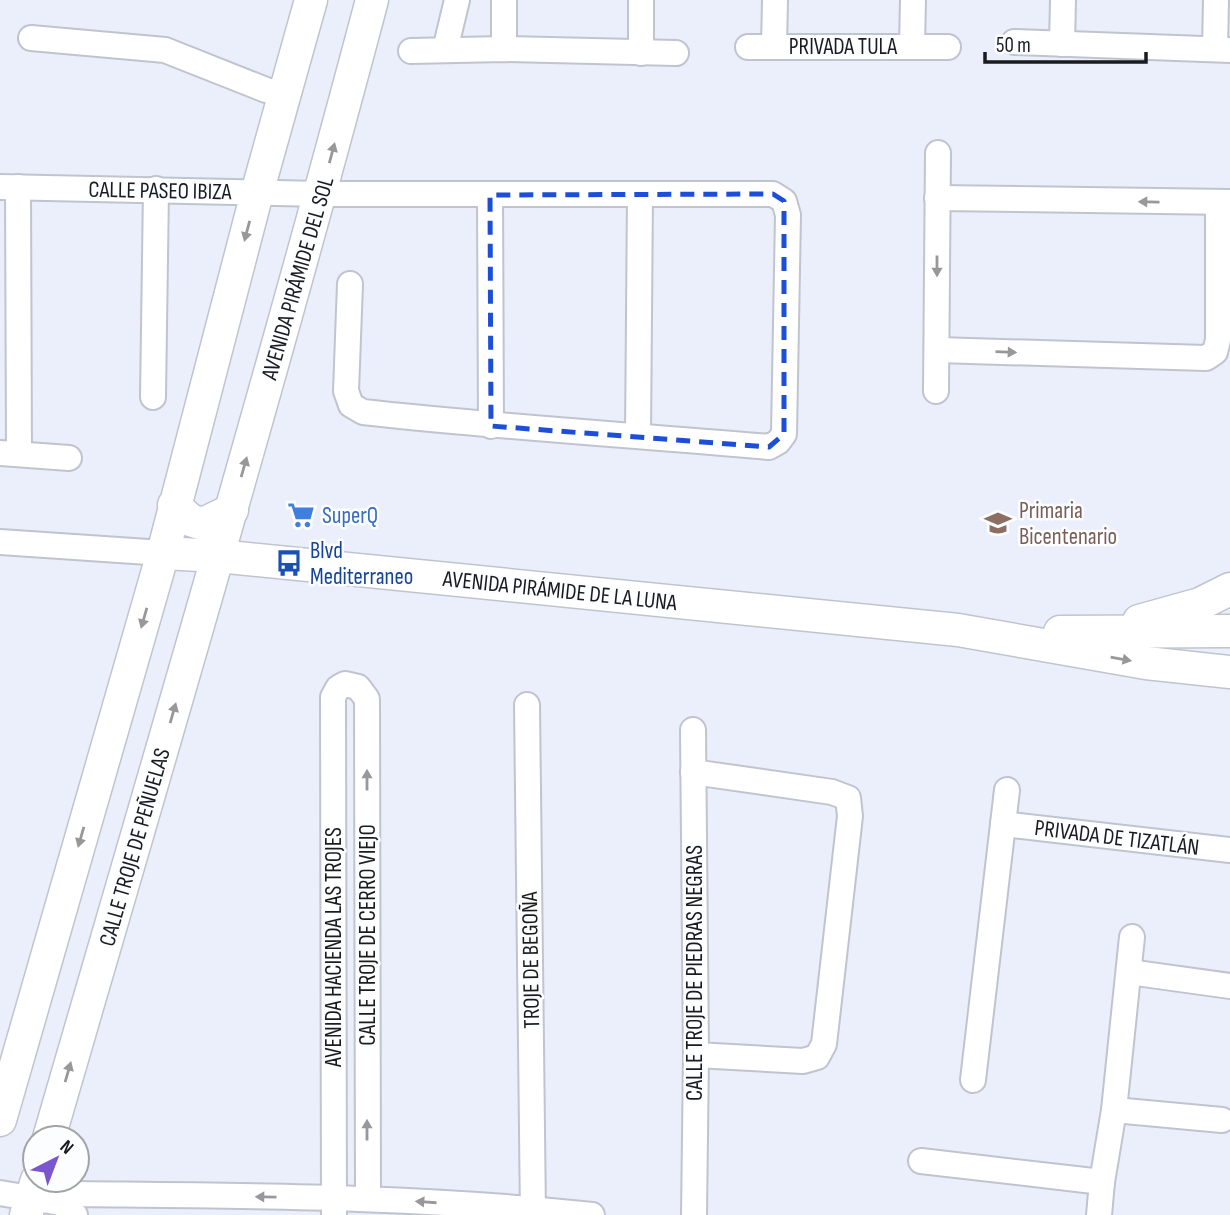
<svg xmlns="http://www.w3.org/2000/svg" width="1230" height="1215" viewBox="0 0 1230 1215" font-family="'Sofia Sans Condensed',sans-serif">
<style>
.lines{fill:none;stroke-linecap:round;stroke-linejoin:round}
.minor-casing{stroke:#c0c4cf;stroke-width:28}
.tertiary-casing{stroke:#c0c4cf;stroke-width:35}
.minor{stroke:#fff;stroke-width:24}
.tertiary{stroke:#fff;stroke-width:32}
.oneway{fill:#98989a}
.marked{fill:none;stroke:#1d4ed8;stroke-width:5;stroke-dasharray:14 9;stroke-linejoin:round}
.labels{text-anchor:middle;stroke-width:5;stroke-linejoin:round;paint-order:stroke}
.street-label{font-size:23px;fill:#1a1b1f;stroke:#fcfdff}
.education-label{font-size:23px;fill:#785e54;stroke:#fcfdff;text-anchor:start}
.shop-label{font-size:23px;fill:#366cbe;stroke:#fcfdff;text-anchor:start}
.transit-label{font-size:23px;fill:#164399;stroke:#fcfdff;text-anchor:start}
</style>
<rect width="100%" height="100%" fill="#ebeffb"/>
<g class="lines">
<defs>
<g id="minor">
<path d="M 641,0 L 641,53"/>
<path d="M 31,38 L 165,50 L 266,90 L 284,95"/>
<path d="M 1014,42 L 1230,50"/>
<path d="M 1062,44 L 1063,0"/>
<path d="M 774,46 L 775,0"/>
<path d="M 912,46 L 913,0"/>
<path d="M 748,47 L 948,47"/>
<path d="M 504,49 L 504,0"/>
<path d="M 1215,49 L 1216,0"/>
<path d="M 445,50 L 457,0"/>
<path d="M 411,51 L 504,49 L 676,53"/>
<path d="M 0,187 L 321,194 L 773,194 L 784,201 L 788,215 L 784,434 L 778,442 L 769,447 C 633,435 498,427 363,412 L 351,405 L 346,391 L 350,284"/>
<path d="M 18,187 L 19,454"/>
<path d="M 490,195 L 491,426"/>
<path d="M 937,198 L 1230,202"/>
<path d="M 938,350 L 1206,358 L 1215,352 L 1218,340 L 1218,203"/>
<path d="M 936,391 L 938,153"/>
<path d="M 153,397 L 156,189"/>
<path d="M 638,435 L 640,195"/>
<path d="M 0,453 L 69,458"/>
<path d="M 0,542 L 163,553"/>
<path d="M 527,705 L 533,1215"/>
<path d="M 693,730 L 696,1055 L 694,1215"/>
<path d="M 693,772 L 832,792 L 848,798 L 850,816 L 824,1044 L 817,1057 L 803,1061 L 696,1055"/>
<path d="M 1003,824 L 1230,850"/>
<path d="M 1129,972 L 1230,986"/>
<path d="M 973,1080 L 1007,790"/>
<path d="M 1114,1110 L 1222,1120"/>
<path d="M 921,1161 L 1102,1182"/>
<path d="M 0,1193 L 61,1203 L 75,1215"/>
<path d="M 61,1203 L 76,1194 C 248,1196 420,1196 592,1215"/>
<path d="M 334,1215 L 333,697 L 338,688 L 345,684 L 358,687 L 367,699 L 368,1198"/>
<path d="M 1099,1215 L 1102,1182 L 1114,1110 L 1132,937"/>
</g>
<g id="tertiary">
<path d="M 174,505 L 190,520 L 203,524 L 232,510"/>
<path d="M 163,553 L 218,556 L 958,630 L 1146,663 L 1230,672"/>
<path d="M 1139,621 L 1200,604 L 1230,589"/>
<path d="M 1060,632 L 1230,631"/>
<path d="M 0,1120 L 163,553 L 257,193 L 311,0"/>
<path d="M 49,1138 C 159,759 271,381 372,0"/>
<path d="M 26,1215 L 37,1180"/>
</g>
</defs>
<use href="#minor" class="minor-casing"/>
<use href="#tertiary" class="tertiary-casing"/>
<use href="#minor" class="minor"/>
<use href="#tertiary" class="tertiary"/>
</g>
<defs><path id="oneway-solid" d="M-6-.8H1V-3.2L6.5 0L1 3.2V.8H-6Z" transform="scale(1.75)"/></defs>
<g class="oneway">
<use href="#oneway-solid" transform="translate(332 153) rotate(-75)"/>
<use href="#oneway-solid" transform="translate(1149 202) rotate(-179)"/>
<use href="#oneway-solid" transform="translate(247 231) rotate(105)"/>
<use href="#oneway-solid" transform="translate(937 266) rotate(90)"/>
<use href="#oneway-solid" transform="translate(1006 352) rotate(2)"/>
<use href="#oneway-solid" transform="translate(244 467) rotate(-74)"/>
<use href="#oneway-solid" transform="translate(144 618) rotate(106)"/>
<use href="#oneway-solid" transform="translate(1121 659) rotate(10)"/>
<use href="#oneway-solid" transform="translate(173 713) rotate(-74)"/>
<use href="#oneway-solid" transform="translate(367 780) rotate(-90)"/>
<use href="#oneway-solid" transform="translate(81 837) rotate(106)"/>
<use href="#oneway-solid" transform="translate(68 1072) rotate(-74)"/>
<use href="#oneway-solid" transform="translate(367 1130) rotate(-90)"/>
<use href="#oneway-solid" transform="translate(266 1197) rotate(-179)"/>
<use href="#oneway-solid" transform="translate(426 1202) rotate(-176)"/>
</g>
<path class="marked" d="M 773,194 L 784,201 L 784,434 L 769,447 L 491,426 L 490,195 Z"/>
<defs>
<symbol id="supermarket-bare" viewBox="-9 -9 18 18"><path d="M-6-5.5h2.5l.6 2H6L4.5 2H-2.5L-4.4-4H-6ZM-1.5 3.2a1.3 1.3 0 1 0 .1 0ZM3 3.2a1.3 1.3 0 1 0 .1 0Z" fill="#3f7fe0" stroke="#fcfdff" stroke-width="2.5" paint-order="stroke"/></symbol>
<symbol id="school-bare" viewBox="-9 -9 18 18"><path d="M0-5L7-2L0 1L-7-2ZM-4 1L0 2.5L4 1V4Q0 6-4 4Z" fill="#8d6e63" stroke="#fcfdff" stroke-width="2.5" paint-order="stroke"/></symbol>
<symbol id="bus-bare" viewBox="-9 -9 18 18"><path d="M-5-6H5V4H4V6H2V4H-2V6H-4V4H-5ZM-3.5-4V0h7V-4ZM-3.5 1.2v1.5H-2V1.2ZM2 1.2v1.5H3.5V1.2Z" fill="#1a4fb4" stroke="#fcfdff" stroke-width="2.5" paint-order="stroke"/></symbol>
</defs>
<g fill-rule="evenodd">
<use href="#supermarket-bare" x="282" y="496" width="38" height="38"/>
<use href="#school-bare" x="979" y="504" width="38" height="38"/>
<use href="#bus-bare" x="270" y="544" width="38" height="38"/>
</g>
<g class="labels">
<g class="street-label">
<text x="843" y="54">PRIVADA TULA</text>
<text transform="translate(160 190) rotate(1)" y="8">CALLE PASEO IBIZA</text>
<text transform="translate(297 278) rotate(-74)" y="8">AVENIDA PIRÁMIDE DEL SOL</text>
<text transform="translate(560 590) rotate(6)" y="8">AVENIDA PIRÁMIDE DE LA LUNA</text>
<text transform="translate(1117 837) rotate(7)" y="8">PRIVADA DE TIZATLÁN</text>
<text transform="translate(134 847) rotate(-74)" y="8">CALLE TROJE DE PEÑUELAS</text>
<text transform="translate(367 935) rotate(-90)" y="8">CALLE TROJE DE CERRO VIEJO</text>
<text transform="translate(333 947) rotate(-90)" y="8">AVENIDA HACIENDA LAS TROJES</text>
<text transform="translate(530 960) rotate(-91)" y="8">TROJE DE BEGOÑA</text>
<text transform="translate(694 973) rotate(-90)" y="8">CALLE TROJE DE PIEDRAS NEGRAS</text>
</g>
<g class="education-label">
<text x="1019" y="518">Primaria<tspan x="1019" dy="26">Bicentenario</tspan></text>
</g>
<g class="shop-label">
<text x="322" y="523">SuperQ</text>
</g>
<g class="transit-label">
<text x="310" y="558">Blvd<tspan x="310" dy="26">Mediterraneo</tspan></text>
</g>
</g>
<g transform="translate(56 1159) rotate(42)"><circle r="33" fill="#fcfdff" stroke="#a2a3a5" stroke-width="2"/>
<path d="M0-5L12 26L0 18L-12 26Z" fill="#7a55ce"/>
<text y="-10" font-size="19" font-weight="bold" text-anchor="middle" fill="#1a1b1f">N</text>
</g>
<path d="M985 52v10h161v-10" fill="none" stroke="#1a1b1f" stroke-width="3.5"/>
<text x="996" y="52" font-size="21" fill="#1a1b1f" stroke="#fcfdff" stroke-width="5" paint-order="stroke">50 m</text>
</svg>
